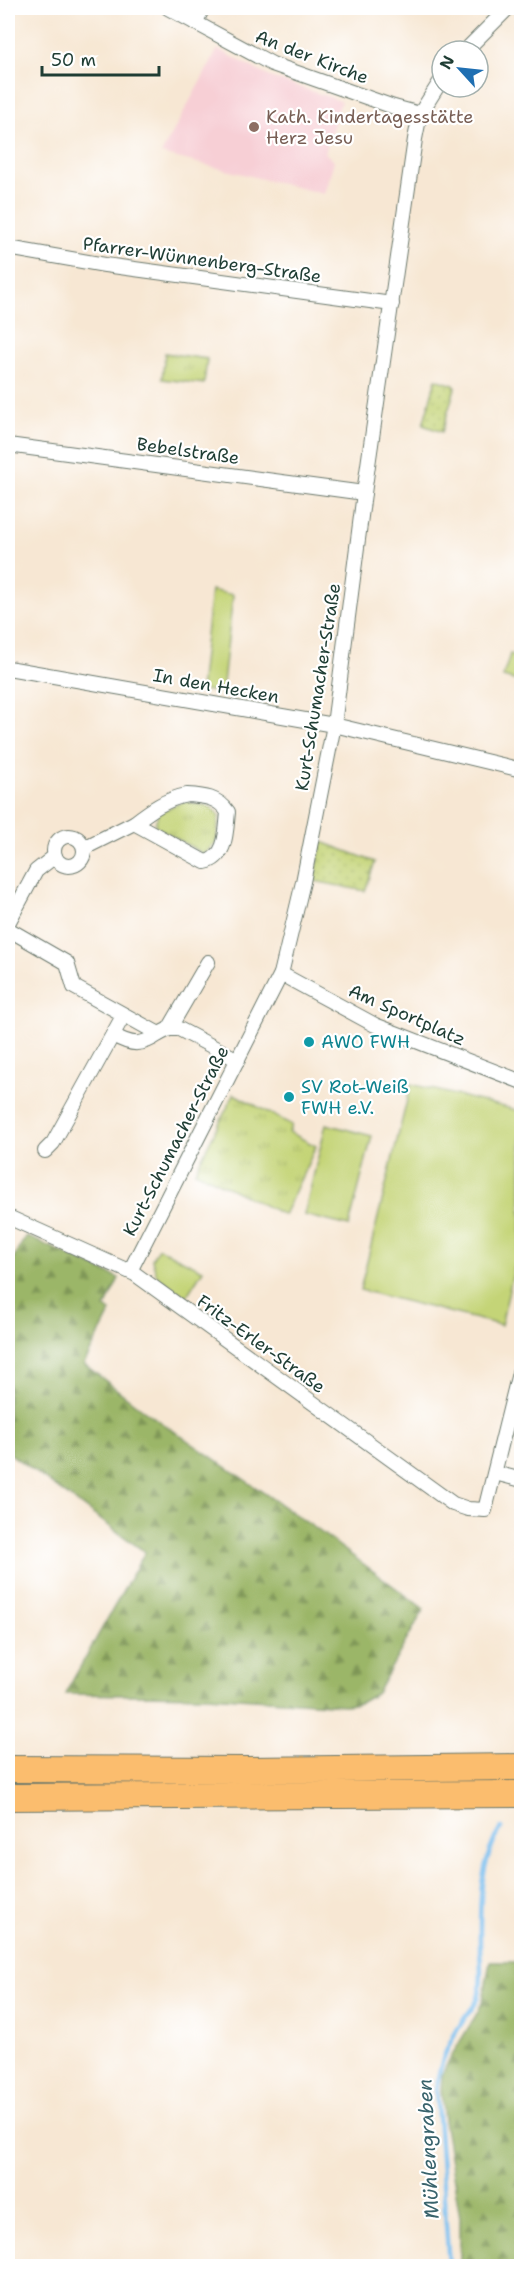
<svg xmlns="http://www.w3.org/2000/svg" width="529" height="2274" viewBox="0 0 529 2274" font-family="'Shantell Sans',sans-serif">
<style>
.built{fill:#f7cfd5}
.grass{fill:#c4d477;stroke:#728856;stroke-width:1.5}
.forest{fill:url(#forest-firs);stroke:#5d7a4e;stroke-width:1.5}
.park{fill:url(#park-tufts);stroke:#728856;stroke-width:1.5}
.garden{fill:url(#garden-dots);stroke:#728856;stroke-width:1.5}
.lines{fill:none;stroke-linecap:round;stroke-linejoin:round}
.stream{stroke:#77bdee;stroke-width:4.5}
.minor-casing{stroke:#6b786c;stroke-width:16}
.motorway-casing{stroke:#6b786c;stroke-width:28}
.minor{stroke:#fff;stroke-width:14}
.motorway{stroke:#fbbd6e;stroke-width:26}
.education-dot{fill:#8d6e63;stroke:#fff;stroke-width:2}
.culture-dot{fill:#0f9aa8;stroke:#fff;stroke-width:2}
.labels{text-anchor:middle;stroke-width:4.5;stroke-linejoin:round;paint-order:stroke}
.street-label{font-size:18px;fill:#1f3d34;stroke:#fff}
.education-label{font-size:18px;fill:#785e54;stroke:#fff;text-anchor:start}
.culture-label{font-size:18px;fill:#0d838f;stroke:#fff;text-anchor:start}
.water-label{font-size:20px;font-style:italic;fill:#39636c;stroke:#fff}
</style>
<defs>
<pattern id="forest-firs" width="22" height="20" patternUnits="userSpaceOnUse" patternTransform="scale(1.5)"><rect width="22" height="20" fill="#9bb668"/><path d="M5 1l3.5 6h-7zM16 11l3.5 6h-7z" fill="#7e9556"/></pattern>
<pattern id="park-tufts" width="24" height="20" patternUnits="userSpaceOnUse" patternTransform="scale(1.5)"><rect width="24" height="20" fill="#c4d477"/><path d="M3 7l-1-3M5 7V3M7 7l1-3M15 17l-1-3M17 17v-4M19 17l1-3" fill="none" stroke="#a8b768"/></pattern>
<pattern id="garden-dots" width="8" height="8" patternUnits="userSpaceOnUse" patternTransform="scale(1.5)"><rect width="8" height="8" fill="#c4d477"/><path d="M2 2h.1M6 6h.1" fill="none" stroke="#a8b768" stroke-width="1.8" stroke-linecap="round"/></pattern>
</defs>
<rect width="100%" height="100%" fill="#fff"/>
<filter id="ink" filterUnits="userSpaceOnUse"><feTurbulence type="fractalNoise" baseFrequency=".0167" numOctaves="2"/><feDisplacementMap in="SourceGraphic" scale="12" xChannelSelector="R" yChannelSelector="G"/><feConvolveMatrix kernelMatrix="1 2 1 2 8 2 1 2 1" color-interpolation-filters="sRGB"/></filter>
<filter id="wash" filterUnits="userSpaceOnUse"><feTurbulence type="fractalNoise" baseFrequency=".008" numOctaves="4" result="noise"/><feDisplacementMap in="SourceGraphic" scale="24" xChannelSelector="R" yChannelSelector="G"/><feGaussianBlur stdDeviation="1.35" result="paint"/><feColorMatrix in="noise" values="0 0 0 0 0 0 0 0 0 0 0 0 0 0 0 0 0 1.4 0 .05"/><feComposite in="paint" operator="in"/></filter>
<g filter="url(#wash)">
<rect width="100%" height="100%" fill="#f7e7d3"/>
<path class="built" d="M 218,49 L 270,77 L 341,101 L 325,153 L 334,161 L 324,194 L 161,154 Z"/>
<g class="grass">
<path d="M 211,590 L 233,595 L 222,692 L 200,690 Z"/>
<path d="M 510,654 L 521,658 L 521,682 L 503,677 Z"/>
<path d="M 411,1084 L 521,1111 L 521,1239 L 501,1325 L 360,1290 Z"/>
<path d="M 326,1124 L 372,1136 L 349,1226 L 304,1215 Z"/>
<path d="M 158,1248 L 203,1270 L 186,1297 L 157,1276 L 152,1259 Z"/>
</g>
<g class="forest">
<path d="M 26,1236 L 119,1278 L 105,1308 L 111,1311 L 84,1364 L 142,1409 L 319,1531 L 424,1609 L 377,1693 L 360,1703 L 345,1705 L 207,1696 L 65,1694 L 145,1552 L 8,1452 L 8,1268 Z"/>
<path d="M 490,1962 L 521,1962 L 521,2266 L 460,2266 L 460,2217 L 444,2120 L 441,2090 L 442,2075 L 450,2058 L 478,2012 L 483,2000 Z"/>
</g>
<g class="park">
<path d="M 165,353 L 207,359 L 204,384 L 162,379 Z"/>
<path d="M 185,801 L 211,807 L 219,816 L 216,843 L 204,854 L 156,827 L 155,823 L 159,812 Z"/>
<path d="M 234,1094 L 292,1125 L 289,1132 L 316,1146 L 284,1215 L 195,1171 Z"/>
</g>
<g class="garden">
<path d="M 436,379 L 454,385 L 455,388 L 442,432 L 423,425 Z"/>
<path d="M 322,842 L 375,862 L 365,891 L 314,881 Z"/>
</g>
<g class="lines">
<path class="stream" d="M 449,2266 L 436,2089 C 440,2062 448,2043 463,2021 C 467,2013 475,2007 478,1998 C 482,1982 481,1965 480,1948 C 480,1907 478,1864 501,1828"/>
</g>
</g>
<g filter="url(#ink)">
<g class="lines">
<defs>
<g id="minor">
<path d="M 168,8 L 272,64 L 394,107 L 420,114"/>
<path d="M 195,23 L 203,8"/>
<path d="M 465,51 L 508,8"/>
<path d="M 8,248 L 105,265 L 392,304"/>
<path d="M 8,445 L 364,493"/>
<path d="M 8,668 L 334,725 L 522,770"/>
<path d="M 187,795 C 204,796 218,797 228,812 C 226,830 227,858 205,862 L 134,823 C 151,810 166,799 187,795 Z"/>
<circle cx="69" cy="851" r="15"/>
<path d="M 84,848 L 134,823"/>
<path d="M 8,923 L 36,871 L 55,856"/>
<path d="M 8,929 L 67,963 L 74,987 L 159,1034 L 169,1029 L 179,1029 L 238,1060"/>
<path d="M 281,974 L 375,1025 L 522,1082"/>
<path d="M 169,1029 L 208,962"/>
<path d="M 113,1035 C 132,1046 142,1046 159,1034"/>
<path d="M 45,1151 L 53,1143 L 123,1016"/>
<path d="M 8,1217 L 135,1274 L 453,1504 L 468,1509 L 485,1510 L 522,1361"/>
<path d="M 130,1271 L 281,974 L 303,882 L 334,725 L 364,493 L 415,139 L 420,114 L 442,79"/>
<path d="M 495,1473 L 522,1480"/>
</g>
<g id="motorway">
<path d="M 8,1769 L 247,1770 L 522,1767"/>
<path d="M 8,1797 L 522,1794"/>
</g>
</defs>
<use href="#minor" class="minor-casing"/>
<use href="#motorway" class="motorway-casing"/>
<use href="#minor" class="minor"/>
<use href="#motorway" class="motorway"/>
</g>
</g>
<circle class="education-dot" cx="254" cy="127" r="6"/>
<g class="culture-dot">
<circle cx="309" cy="1042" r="6"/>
<circle cx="289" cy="1097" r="6"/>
</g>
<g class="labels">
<g class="street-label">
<text transform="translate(312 57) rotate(21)" y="6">An der Kirche</text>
<text transform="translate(202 260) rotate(8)" y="6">Pfarrer-Wünnenberg-Straße</text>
<text transform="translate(188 451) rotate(8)" y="6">Bebelstraße</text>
<text transform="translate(216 686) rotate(10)" y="6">In den Hecken</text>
<text transform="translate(318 687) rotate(-81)" y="6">Kurt-Schumacher-Straße</text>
<text transform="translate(407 1015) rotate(24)" y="6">Am Sportplatz</text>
<text transform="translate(176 1141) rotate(-63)" y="6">Kurt-Schumacher-Straße</text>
<text transform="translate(261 1344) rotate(36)" y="6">Fritz-Erler-Straße</text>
</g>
<g class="education-label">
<text x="266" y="123">Kath. Kindertagesstätte<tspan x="266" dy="21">Herz Jesu</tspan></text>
</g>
<g class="culture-label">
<text x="321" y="1048">AWO FWH</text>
<text x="301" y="1093">SV Rot-Weiß<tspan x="301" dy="21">FWH e.V.</tspan></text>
</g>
<g class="water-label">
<text transform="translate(428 2149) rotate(-93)" y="7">Mühlengraben</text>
</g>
</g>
<rect width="529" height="2274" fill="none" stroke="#fff" stroke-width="30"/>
<g transform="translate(460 69) rotate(297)"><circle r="28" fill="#ffffff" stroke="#a5b1ae" stroke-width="1.5"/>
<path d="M0-4.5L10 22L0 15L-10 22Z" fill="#1f6fb2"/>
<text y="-9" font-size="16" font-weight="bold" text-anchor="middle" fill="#1f3d34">N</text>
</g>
<path d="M42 66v9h117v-9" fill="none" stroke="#1f3d34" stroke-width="3"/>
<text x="51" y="66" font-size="18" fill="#1f3d34" stroke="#ffffff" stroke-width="4.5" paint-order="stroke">50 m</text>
</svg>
